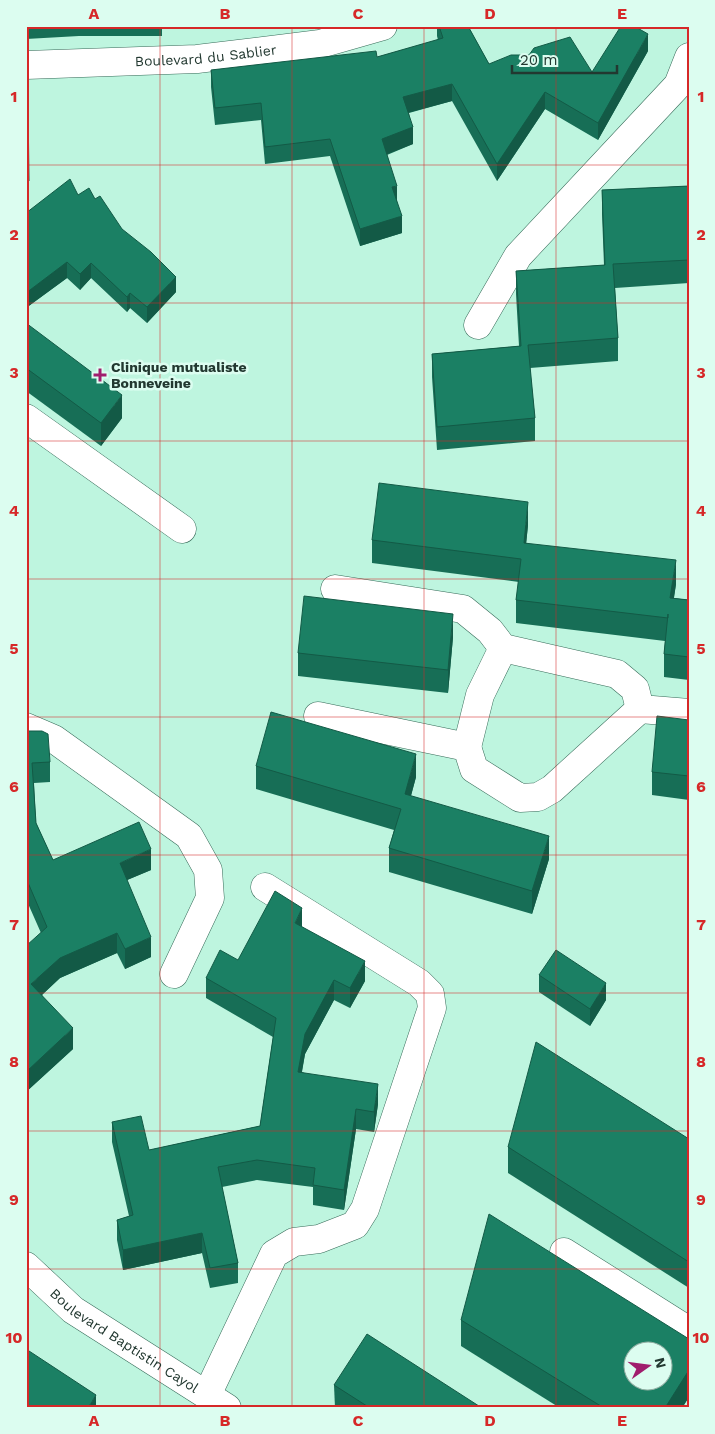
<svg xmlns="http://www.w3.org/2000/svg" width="715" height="1434" viewBox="0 0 715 1434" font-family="'Work Sans',sans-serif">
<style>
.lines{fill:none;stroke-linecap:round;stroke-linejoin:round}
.minor-casing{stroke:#376b59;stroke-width:29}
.minor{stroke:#fff;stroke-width:28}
.wall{fill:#176e56}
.shaded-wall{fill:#135a46}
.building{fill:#1b8064;stroke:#135a46;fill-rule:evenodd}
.grid{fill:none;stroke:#d62828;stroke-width:1;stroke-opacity:0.55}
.poi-dot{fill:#a01d6d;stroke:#dcfdf0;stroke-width:2}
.labels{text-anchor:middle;stroke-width:5;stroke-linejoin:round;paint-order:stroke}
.street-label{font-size:14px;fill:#223830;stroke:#dcfdf0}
.poi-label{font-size:14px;font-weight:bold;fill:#223830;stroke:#dcfdf0;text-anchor:start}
.neatline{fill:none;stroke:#d62828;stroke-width:2}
.grid-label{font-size:16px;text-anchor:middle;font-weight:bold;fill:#d62828}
</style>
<rect width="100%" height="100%" fill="#bef5df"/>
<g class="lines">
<defs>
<g id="minor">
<path id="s1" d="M 26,65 L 197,59 L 320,44 L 383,26"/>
<path d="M 478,325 L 518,256 L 678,85 L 689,57"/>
<path d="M 26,418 L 182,529"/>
<path d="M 335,589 L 463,609 L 490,631 L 503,648 L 617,674 L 635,689 L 640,709 L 689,713"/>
<path d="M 318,716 L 467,747 L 474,769 L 520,798 L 538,797 L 552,789 L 640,709"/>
<path d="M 26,727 L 54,739 L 189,836 L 208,870 L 210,898 L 174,974"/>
<path d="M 467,747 L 480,695 L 503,648"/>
<path d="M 564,1252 L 689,1331"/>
<path id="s2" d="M 26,1266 L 73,1310 L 227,1408"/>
<path d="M 207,1395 L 274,1254 L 294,1242 L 319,1239 L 355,1225 L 365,1209 L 432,1008 L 430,994 L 419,983 L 265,887"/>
</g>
</defs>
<use href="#minor" class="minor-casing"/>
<use href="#minor" class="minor"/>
</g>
<g class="wall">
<path d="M 26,26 L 162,26 L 162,36 L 79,36 L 26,39 Z"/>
<path d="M 437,26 L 468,26 L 489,64 L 592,72 L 648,51 L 598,140 L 545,109 L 497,181 L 452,101 L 409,113 L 413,144 L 387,155 L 397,201 L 402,233 L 360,246 L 330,156 L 265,164 L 261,120 L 215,125 L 211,87 L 211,70 L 377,57 L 438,40 L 437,36 Z"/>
<path d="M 26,103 L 29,181 L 29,204 L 26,204 Z"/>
<path d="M 689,186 L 689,283 L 615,288 L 618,338 L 618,361 L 530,368 L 535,418 L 535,441 L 437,450 L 432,377 L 432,354 L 519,346 L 516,294 L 516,271 L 604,265 L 602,214 L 602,190 Z"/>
<path d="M 78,195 L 95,199 L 176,292 L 147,323 L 130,308 L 127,312 L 91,278 L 80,290 L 67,278 L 26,308 L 26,213 Z"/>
<path d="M 26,323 L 122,418 L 101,446 L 26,391 Z"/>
<path d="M 528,525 L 526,543 L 676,584 L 674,598 L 689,600 L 689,680 L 664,677 L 664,654 L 665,641 L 516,623 L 516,600 L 519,582 L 372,563 L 372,540 Z"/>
<path d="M 453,637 L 448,693 L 298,676 L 298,653 Z"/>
<path d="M 689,720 L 689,800 L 652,795 L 652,772 Z"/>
<path d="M 26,731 L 50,762 L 50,782 L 34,783 L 36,823 L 53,860 L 151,870 L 127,880 L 151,957 L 125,969 L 117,953 L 60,978 L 42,995 L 73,1049 L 26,1092 L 41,933 L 26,899 Z"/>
<path d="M 256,766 L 416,777 L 411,796 L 549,859 L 532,914 L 389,872 L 389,848 L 394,830 L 256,789 Z"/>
<path d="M 302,927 L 365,981 L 350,1008 L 334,1000 L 305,1054 L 302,1072 L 378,1104 L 374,1132 L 356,1129 L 344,1210 L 313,1205 L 313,1187 L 257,1180 L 222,1187 L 238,1263 L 238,1283 L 210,1288 L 202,1253 L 123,1270 L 117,1240 L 117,1220 L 129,1216 L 112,1142 L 112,1122 L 149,1150 L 260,1126 L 273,1037 L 206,998 L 206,978 Z"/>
<path d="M 539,975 L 606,1000 L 590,1026 L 539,992 Z"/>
<path d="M 689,1139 L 689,1288 L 508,1173 L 508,1147 Z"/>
<path d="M 461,1320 L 689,1339 L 689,1397 L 682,1408 L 560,1408 L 461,1346 Z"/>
<path d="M 334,1385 L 482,1408 L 335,1408 Z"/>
</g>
<g class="shaded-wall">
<path d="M 648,34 L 648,51 L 598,140 L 598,123 Z"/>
<path d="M 452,84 L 452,101 L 403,114 L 403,97 Z"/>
<path d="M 545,92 L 545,109 L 497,181 L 497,164 Z"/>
<path d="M 413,127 L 413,144 L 382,156 L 382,139 Z"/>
<path d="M 397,186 L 397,203 L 392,187 Z"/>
<path d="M 402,216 L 402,233 L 360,246 L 360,229 Z"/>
<path d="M 67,262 L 67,278 L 26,308 L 26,293 Z"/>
<path d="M 91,263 L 91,278 L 80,290 L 80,274 Z"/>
<path d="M 176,277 L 176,292 L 147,323 L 147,307 Z"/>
<path d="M 130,293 L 130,308 L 127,312 L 127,297 Z"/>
<path d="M 122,395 L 122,418 L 101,446 L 101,423 Z"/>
<path d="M 528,502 L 528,525 L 524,566 L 524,543 Z"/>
<path d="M 676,560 L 676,584 L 670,621 L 670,598 Z"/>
<path d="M 453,614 L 453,637 L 448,693 L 448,670 Z"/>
<path d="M 416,754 L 416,777 L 405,817 L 405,794 Z"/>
<path d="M 549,836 L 549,859 L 532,914 L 532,891 Z"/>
<path d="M 151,849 L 151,870 L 120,883 L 120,863 Z"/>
<path d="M 302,908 L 302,928 L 295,923 Z"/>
<path d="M 117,933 L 117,953 L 60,978 L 31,1005 L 31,984 L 60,958 Z"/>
<path d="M 151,937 L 151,957 L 125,969 L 125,949 Z"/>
<path d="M 365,961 L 365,981 L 350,1008 L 350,988 Z"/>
<path d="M 334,980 L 334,1000 L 305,1054 L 298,1092 L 298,1072 L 305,1034 Z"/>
<path d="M 606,983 L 606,1000 L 590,1026 L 590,1009 Z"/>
<path d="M 73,1028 L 73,1049 L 26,1092 L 26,1072 Z"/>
<path d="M 378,1084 L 378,1104 L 374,1132 L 374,1112 Z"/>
<path d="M 356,1109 L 356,1129 L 344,1210 L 344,1190 Z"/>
<path d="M 202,1233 L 202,1253 L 123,1270 L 123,1250 Z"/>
<path d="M 689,1370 L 689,1397 L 682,1408 L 665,1408 Z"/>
<path d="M 96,1395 L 96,1408 L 88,1408 Z"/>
</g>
<g class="building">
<path d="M 439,26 L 468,26 L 489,64 L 511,55 L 529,55 L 534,48 L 570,37 L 592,72 L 621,26 L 634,26 L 648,34 L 598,123 L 545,92 L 497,164 L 452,84 L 403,97 L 413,127 L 382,139 L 397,186 L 392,187 L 402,216 L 360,229 L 330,139 L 265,147 L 261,103 L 215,108 L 211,70 L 376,51 L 377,57 L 443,38 Z"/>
<path d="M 26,103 L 28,103 L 29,181 L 26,181 Z"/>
<path d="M 70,179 L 78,195 L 89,188 L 95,199 L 100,196 L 122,229 L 151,252 L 176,277 L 147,307 L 130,293 L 127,297 L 91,263 L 80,274 L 67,262 L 26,293 L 26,213 Z"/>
<path d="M 689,186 L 689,260 L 613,264 L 618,338 L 528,345 L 535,418 L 437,427 L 432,354 L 521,346 L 516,271 L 605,265 L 602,190 Z"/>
<path d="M 26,323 L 122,395 L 101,423 L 26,368 Z"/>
<path d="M 379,483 L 528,502 L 524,543 L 676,560 L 670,598 L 689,600 L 689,657 L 664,654 L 668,614 L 668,618 L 516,600 L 521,559 L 372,540 Z"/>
<path d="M 304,596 L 453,614 L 448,670 L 298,653 Z"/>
<path d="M 271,712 L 416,754 L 405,794 L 549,836 L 532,891 L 389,848 L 401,809 L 256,766 Z"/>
<path d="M 657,716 L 689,720 L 689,776 L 652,772 Z"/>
<path d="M 26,731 L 42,731 L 48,734 L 50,762 L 32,763 L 36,823 L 53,860 L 139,822 L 151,849 L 120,863 L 151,937 L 125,949 L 117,933 L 60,958 L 31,984 L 73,1028 L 26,1072 L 26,946 L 47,927 L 26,878 Z"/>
<path d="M 275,891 L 302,908 L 295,923 L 365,961 L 350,988 L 334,980 L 305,1034 L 298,1072 L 378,1084 L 374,1112 L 356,1109 L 344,1190 L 313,1185 L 315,1168 L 257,1160 L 218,1167 L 238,1263 L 210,1268 L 202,1233 L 123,1250 L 117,1220 L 133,1215 L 112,1122 L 141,1116 L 149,1150 L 260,1126 L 276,1018 L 206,978 L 220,950 L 238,960 Z"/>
<path d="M 556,950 L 606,983 L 590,1009 L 539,975 Z"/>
<path d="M 536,1042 L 689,1139 L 689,1262 L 508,1147 Z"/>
<path d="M 489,1214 L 689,1339 L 689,1370 L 665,1408 L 604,1408 L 461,1320 ZM 632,1352 L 662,1352 L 662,1382 L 632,1382 Z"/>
<path d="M 367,1334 L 482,1408 L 370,1408 L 334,1385 Z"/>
<path d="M 26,1349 L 96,1395 L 88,1408 L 26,1408 Z"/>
</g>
<path class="grid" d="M 160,26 L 160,1408M 292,26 L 292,1408M 424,26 L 424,1408M 556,26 L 556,1408M 26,165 L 689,165M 26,303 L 689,303M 26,441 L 689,441M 26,579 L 689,579M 26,717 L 689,717M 26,855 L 689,855M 26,993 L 689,993M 26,1131 L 689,1131M 26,1269 L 689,1269"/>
<path class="poi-dot" d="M97.5 367.5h5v5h5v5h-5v5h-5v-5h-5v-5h5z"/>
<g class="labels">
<g class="street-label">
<text dy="5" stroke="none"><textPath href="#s1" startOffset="180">Boulevard du Sablier</textPath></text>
<text dy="5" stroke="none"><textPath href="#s2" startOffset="124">Boulevard Baptistin Cayol</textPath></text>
</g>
<g class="poi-label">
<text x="111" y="372">Clinique mutualiste<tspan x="111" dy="16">Bonneveine</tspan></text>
</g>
</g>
<rect width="715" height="1434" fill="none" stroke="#dcfdf0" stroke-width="55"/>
<g transform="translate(648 1366) rotate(76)"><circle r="24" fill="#dcfdf0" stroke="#92aea3"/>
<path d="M0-4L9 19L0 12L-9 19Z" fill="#a01d6d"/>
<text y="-8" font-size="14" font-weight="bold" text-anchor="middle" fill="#223830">N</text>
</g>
<path d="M512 65v8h105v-8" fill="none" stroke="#223830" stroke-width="2.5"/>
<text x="520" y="65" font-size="15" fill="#223830" stroke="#dcfdf0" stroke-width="4" paint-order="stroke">20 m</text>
<rect x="28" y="28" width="660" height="1378" class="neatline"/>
<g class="grid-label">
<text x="94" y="19">A</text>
<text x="225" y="19">B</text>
<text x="358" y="19">C</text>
<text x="490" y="19">D</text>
<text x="622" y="19">E</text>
<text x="14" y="102">1</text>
<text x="701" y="102">1</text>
<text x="14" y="240">2</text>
<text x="701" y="240">2</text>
<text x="14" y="378">3</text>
<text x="701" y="378">3</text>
<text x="14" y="516">4</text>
<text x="701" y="516">4</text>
<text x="14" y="654">5</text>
<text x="701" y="654">5</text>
<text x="14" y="792">6</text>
<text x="701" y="792">6</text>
<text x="14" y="930">7</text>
<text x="701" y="930">7</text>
<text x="14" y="1067">8</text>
<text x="701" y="1067">8</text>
<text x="14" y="1205">9</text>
<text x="701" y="1205">9</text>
<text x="14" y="1343">10</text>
<text x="701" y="1343">10</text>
<text x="94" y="1426">A</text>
<text x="225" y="1426">B</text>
<text x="358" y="1426">C</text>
<text x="490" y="1426">D</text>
<text x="622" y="1426">E</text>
</g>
</svg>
